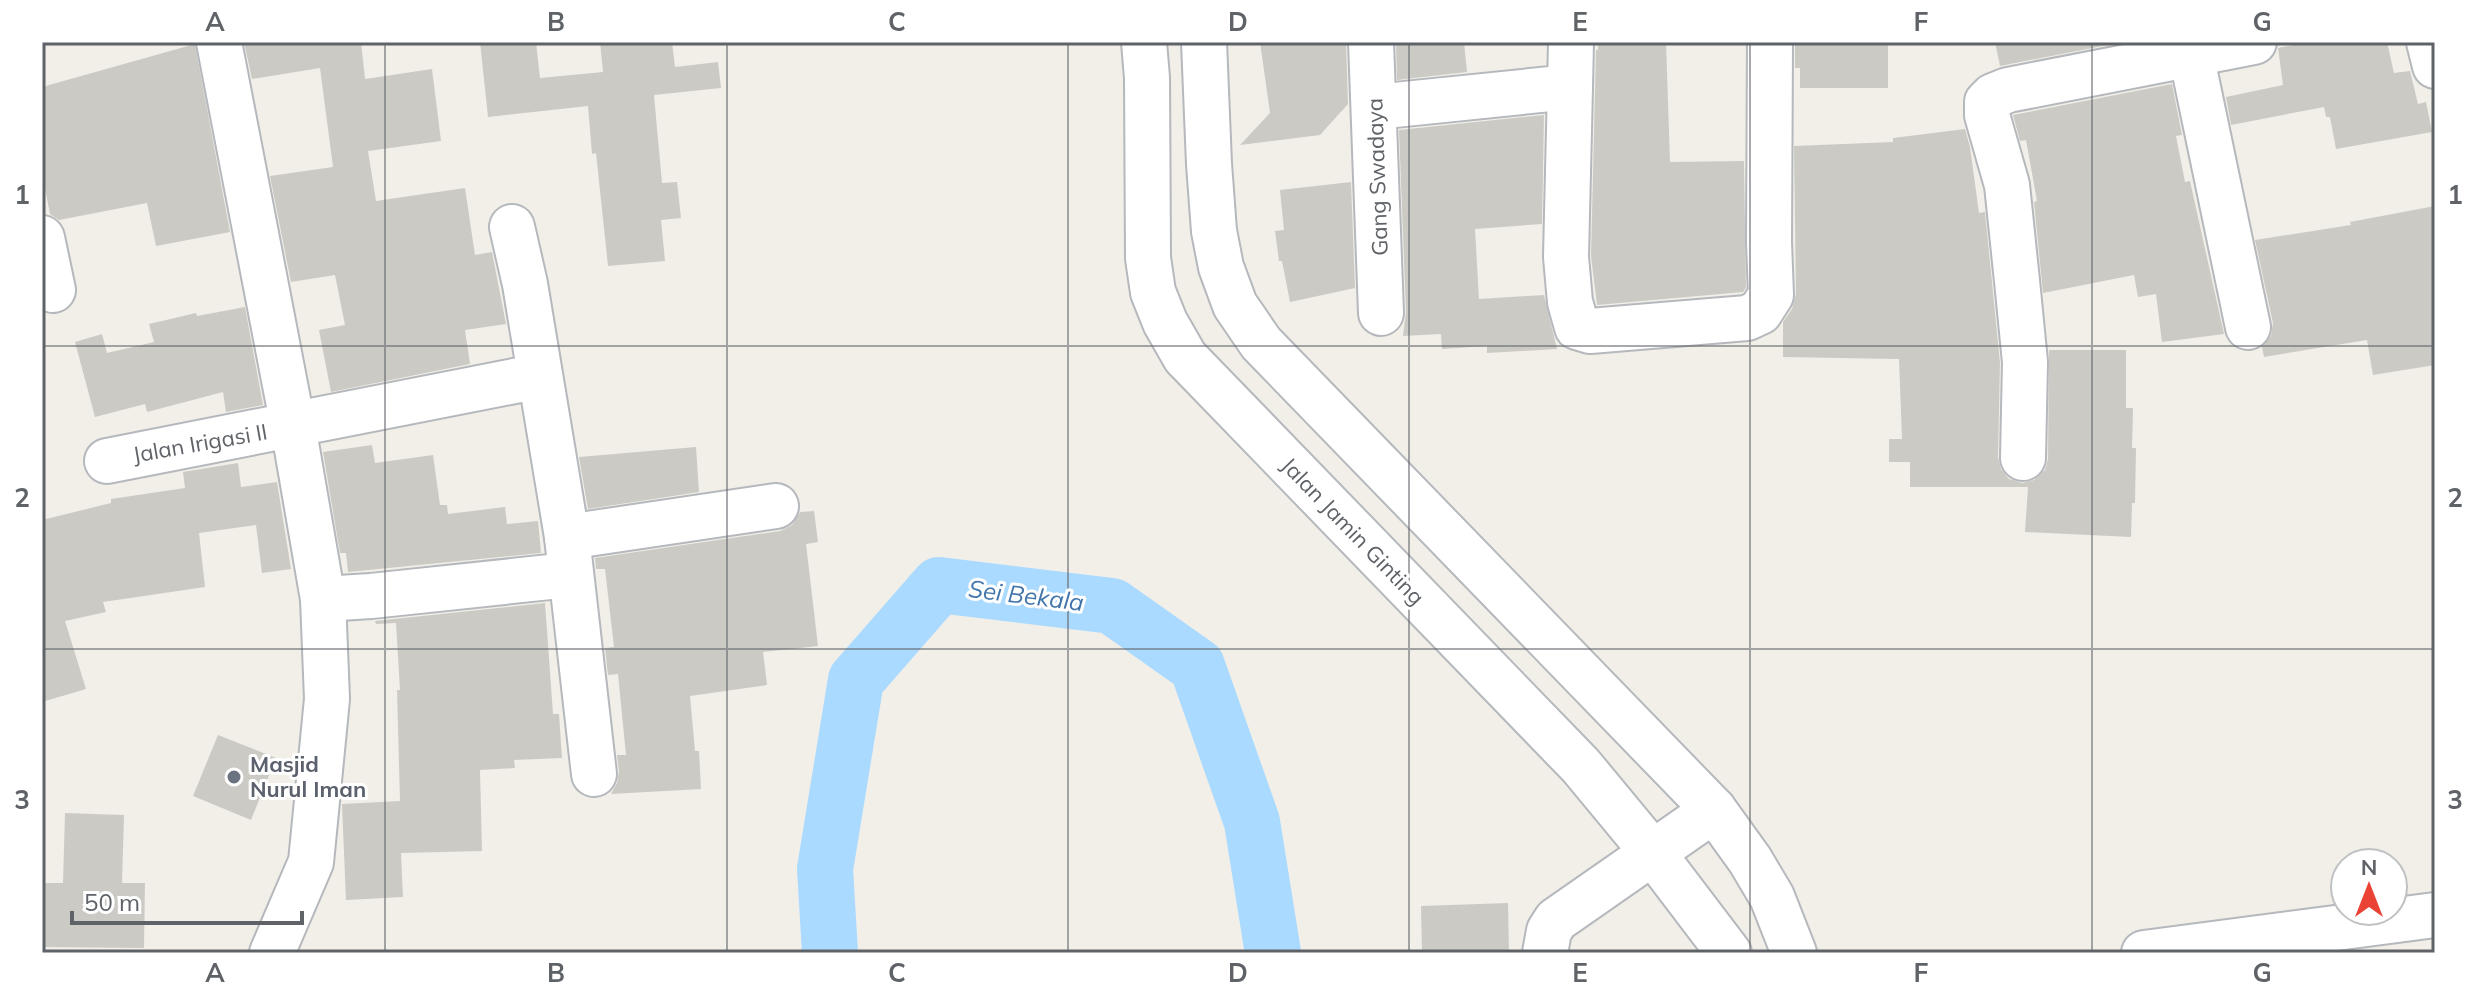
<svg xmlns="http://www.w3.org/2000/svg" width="2477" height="995" viewBox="0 0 2477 995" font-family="Mulish,sans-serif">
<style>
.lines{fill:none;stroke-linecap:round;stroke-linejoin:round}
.river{stroke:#aadaff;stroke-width:56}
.building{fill:#cccac5}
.minor-casing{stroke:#b5b8bc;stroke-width:48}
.minor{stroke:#fff;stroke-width:44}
.grid{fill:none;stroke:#5f6368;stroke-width:2;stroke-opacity:0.55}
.worship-dot{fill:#6b7280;stroke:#fff;stroke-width:3}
.labels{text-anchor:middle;stroke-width:6;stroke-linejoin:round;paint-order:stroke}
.street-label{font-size:22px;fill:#5f6368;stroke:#fff}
.worship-label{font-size:22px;font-weight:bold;fill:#5b616d;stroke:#fff;text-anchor:start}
.water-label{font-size:24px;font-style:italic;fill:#4174aa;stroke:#fff}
.neatline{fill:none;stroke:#5f6368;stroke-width:3}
.grid-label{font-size:26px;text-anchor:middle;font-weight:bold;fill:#5f6368}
</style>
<rect width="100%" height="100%" fill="#f1efe8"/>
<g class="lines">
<path class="river" d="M 830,953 L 825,869 L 856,680 L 939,585 L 1112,606 L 1197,666 L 1252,822 L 1273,953"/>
</g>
<g class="building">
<path d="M 244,42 L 361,42 L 365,79 L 432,69 L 441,141 L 368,151 L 376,201 L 465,188 L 475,255 L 492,252 L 506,324 L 465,330 L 470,364 L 331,392 L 319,330 L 345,325 L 335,275 L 291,282 L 270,176 L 333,167 L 320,68 L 252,79 Z"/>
<path d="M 480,42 L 536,42 L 540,78 L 603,72 L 600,42 L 672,42 L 675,67 L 718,62 L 721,88 L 654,95 L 662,183 L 677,182 L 681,218 L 661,220 L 665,261 L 608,266 L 596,153 L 592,154 L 588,106 L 488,117 Z"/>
<path d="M 1260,42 L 1346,42 L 1348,104 L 1320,135 L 1240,145 L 1270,113 Z"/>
<path d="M 1396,42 L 1464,42 L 1467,72 L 1397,80 Z"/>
<path d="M 1598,42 L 1666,42 L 1670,162 L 1744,161 L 1746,288 L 1743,292 L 1597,305 L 1591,256 L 1596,50 L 1598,50 Z"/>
<path d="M 1795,42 L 1888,42 L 1888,88 L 1800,88 L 1800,68 L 1795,68 Z"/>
<path d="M 1995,42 L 2123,42 L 2000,66 Z"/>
<path d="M 2309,42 L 2387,42 L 2394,73 L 2410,71 L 2418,104 L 2426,102 L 2432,132 L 2336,149 L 2330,117 L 2326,117 L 2324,107 L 2231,125 L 2226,97 L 2283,85 L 2278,48 Z"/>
<path d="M 195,44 L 230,232 L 156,246 L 147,203 L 59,220 L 50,214 L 42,173 L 42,87 Z"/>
<path d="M 2172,84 L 2182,135 L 2176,136 L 2185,182 L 2190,181 L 2224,334 L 2162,342 L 2156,294 L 2138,297 L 2134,275 L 2043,293 L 2034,202 L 2037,201 L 2026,140 L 2020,141 L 2013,115 Z"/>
<path d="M 1544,115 L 1542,224 L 1475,229 L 1479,299 L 1544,295 L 1557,349 L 1487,353 L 1487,346 L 1442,349 L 1441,334 L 1403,336 L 1406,312 L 1399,130 Z"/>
<path d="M 1965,129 L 1970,147 L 1979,213 L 1985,212 L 2000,363 L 1998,457 L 2001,469 L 2009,479 L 2022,483 L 2034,480 L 2045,470 L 2048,459 L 2049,350 L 2126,350 L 2126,408 L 2133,408 L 2132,448 L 2136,448 L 2135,503 L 2132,503 L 2131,537 L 2025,532 L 2028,487 L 1910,487 L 1910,462 L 1889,462 L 1889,439 L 1902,439 L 1899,359 L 1783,357 L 1783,322 L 1792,309 L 1796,294 L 1794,146 L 1893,142 L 1893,138 Z"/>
<path d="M 1351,182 L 1355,288 L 1290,302 L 1282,261 L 1279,261 L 1275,231 L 1284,230 L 1280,190 Z"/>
<path d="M 2435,206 L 2435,365 L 2373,375 L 2367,340 L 2264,357 L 2262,347 L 2271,336 L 2273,323 L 2255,240 L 2351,225 L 2350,222 Z"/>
<path d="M 245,307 L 263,405 L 226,412 L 223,392 L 147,412 L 145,404 L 95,417 L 75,342 L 102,334 L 107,353 L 154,342 L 149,324 L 196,313 L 197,316 Z"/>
<path d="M 372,445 L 375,463 L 433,455 L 440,505 L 447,505 L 448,514 L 505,507 L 507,524 L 538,521 L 541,553 L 348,572 L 346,553 L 340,553 L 323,452 Z"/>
<path d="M 696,447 L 699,492 L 588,509 L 579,457 Z"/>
<path d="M 238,463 L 241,487 L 277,482 L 291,569 L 262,573 L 256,525 L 199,533 L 205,587 L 103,602 L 106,612 L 65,621 L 86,689 L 42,702 L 42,520 L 111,503 L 111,499 L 185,488 L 183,472 Z"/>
<path d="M 814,511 L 818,542 L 806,544 L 818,646 L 763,652 L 767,685 L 690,696 L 695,751 L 699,751 L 701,789 L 611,794 L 617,783 L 619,772 L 617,755 L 626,755 L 618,674 L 608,675 L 605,648 L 614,647 L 605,569 L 596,569 L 595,558 L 780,531 L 792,525 L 800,512 Z"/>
<path d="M 545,603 L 553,714 L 559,714 L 562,758 L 514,760 L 515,768 L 480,770 L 482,851 L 401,853 L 403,897 L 346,900 L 342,804 L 400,801 L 397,690 L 400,690 L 396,623 L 376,624 L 375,621 Z"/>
<path d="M 218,735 L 276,758 L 251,820 L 193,796 Z"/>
<path d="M 65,813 L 124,815 L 122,883 L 145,883 L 144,948 L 42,947 L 42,883 L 63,883 Z"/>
<path d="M 1508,903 L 1509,953 L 1422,953 L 1421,906 Z"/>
</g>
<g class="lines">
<defs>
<g id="minor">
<path d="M 219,42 L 293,426 L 323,599 L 327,699 L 311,862 L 272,953"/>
<path d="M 1144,42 L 1147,78 L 1148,258 L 1153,292 L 1165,322 L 1185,357 L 1581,766 L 1653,853 L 1729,953"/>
<path d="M 1204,42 L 1209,164 L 1214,231 L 1221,267 L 1235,305 L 1261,343 L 1714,810 L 1750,860 L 1772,897 L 1794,953"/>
<path d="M 1371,42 L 1381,313"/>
<path d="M 2429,42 L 2435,66"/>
<path d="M 2191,54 L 2248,327"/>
<path d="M 1570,87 L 1566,257 L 1570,302 L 1577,327 L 1590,331 L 1747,318 L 1760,312 L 1771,295 L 1769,242 L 1770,42"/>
<path d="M 1375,107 L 1570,87 L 1571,42"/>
<path d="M 512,227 L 525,284 L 567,537 L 594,774"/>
<path d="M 42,238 L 53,290"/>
<path d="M 2023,458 L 2025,362 L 2017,281 L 2007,185 L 1987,115 L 1987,102 L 1993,96 L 2008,90 L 2254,42"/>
<path d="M 107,461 L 540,376"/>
<path d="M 567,537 L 776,506"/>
<path d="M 323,599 L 371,596 L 569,575"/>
<path d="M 1545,953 L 1549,931 L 1556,920 L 1714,810"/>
<path d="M 2144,953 L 2435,915"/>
</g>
</defs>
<use href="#minor" class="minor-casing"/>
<use href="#minor" class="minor"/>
</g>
<path class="grid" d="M 385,42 L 385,953M 727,42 L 727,953M 1068,42 L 1068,953M 1409,42 L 1409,953M 1750,42 L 1750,953M 2092,42 L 2092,953M 42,346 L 2435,346M 42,649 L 2435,649"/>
<circle class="worship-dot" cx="234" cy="777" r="8"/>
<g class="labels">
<g class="street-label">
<text transform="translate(1377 177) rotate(-92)" y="8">Gang Swadaya</text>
<text transform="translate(200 443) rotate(-10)" y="8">Jalan Irigasi II</text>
<text transform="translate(1353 531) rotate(46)" y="8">Jalan Jamin Ginting</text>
</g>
<g class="worship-label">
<text x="250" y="772">Masjid<tspan x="250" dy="25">Nurul Iman</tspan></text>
</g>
<g class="water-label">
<text transform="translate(1026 596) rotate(7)" y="8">Sei Bekala</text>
</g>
</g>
<rect width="2477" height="995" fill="none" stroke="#ffffff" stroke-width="88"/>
<g transform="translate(2369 887)"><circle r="38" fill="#ffffff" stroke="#bfc1c3" stroke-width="2"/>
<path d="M0-6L14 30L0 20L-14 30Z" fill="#ea4335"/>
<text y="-12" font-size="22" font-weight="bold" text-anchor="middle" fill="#5f6368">N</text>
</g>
<path d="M72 911v12h230v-12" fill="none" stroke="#5f6368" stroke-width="4"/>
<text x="84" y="911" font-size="24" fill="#5f6368" stroke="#ffffff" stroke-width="6" paint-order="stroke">50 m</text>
<rect x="44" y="44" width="2389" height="907" class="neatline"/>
<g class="grid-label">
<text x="215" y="31">A</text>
<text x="556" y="31">B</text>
<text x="897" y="31">C</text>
<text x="1238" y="31">D</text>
<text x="1580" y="31">E</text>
<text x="1921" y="31">F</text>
<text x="2262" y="31">G</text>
<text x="22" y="204">1</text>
<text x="2455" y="204">1</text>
<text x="22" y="507">2</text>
<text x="2455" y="507">2</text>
<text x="22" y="809">3</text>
<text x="2455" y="809">3</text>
<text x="215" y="982">A</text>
<text x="556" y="982">B</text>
<text x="897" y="982">C</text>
<text x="1238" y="982">D</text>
<text x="1580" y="982">E</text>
<text x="1921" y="982">F</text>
<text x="2262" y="982">G</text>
</g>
</svg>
